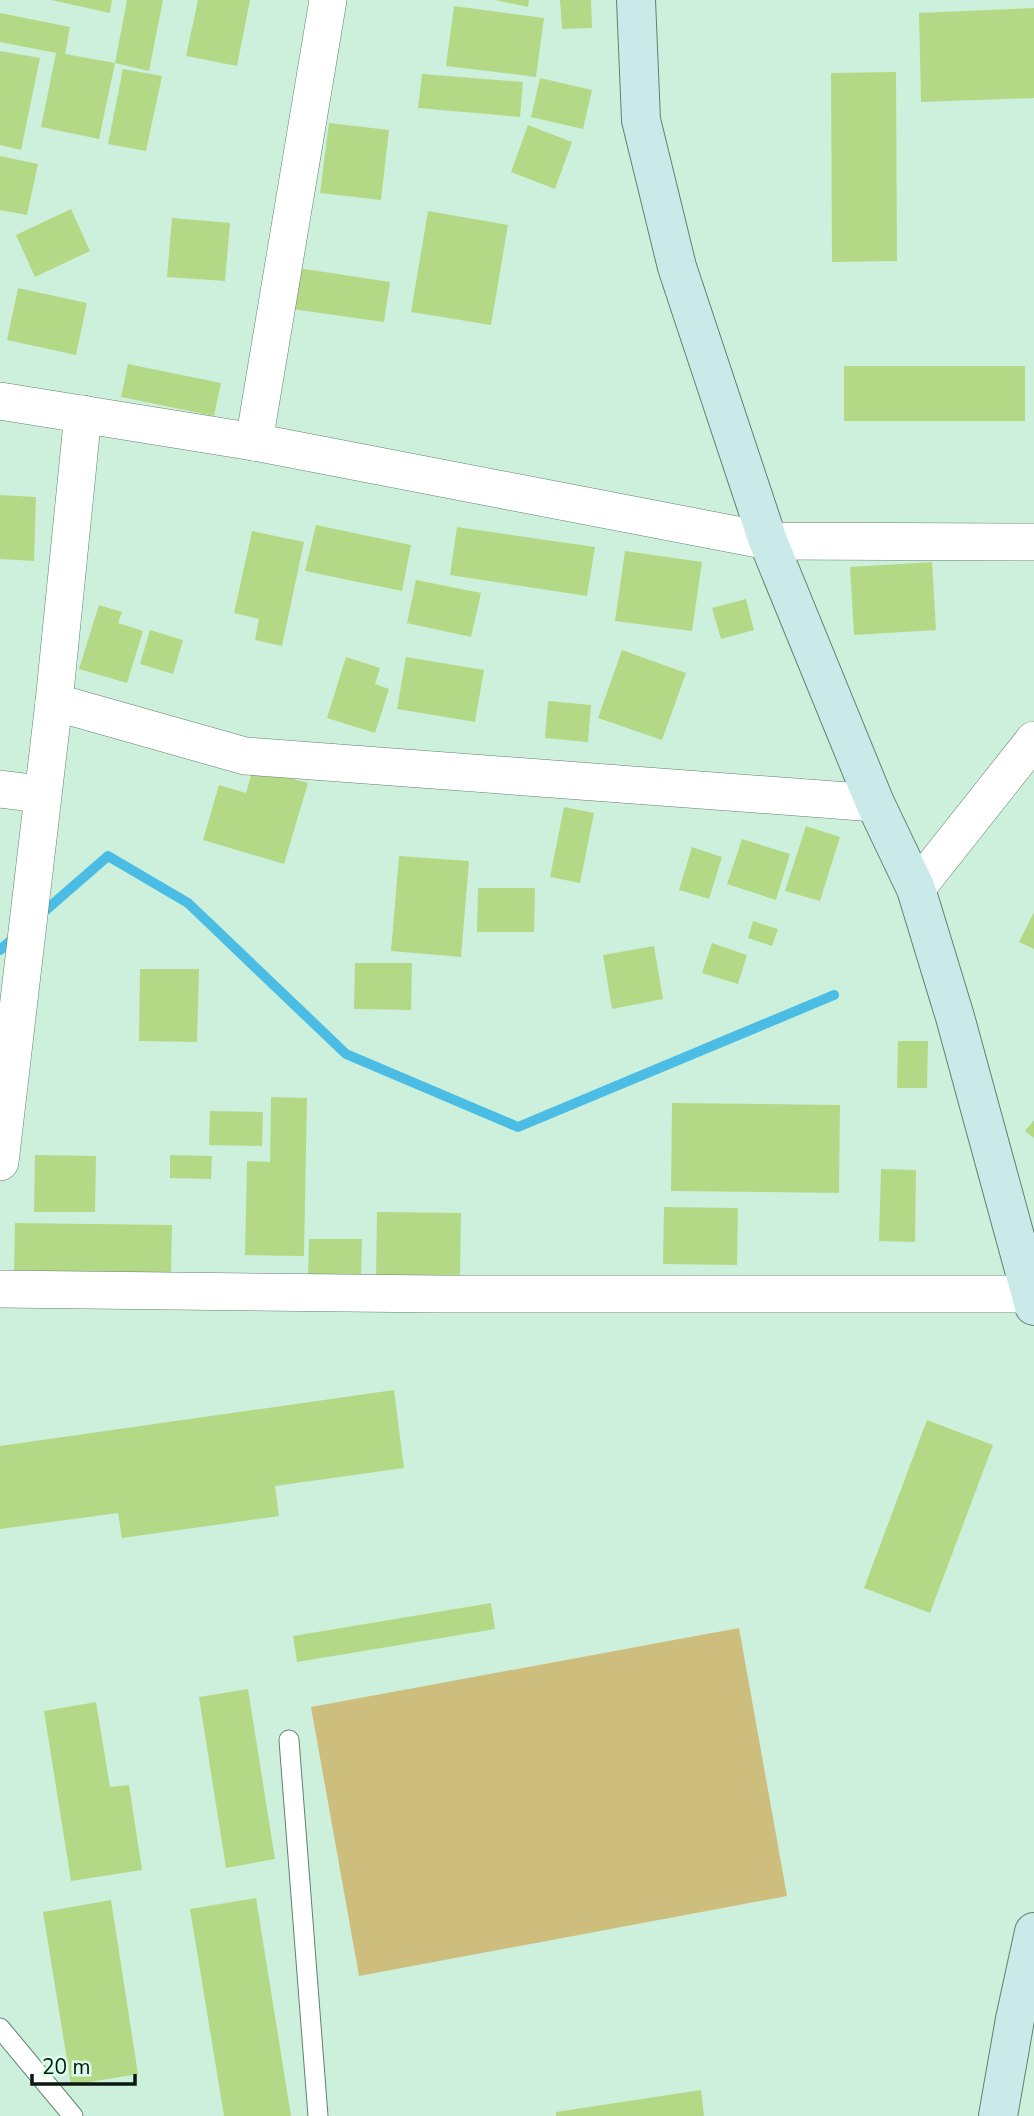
<svg xmlns="http://www.w3.org/2000/svg" width="1034" height="2116" viewBox="0 0 1034 2116" font-family="'Nunito Sans',sans-serif">
<style>
.green{fill:#cebe7d}
.lines{fill:none;stroke-linecap:round;stroke-linejoin:round}
.stream{stroke:#4bbde4;stroke-width:10}
.building{fill:#b4d986}
.lane-casing{stroke:#61816f;stroke-width:21}
.street-casing{stroke:#61816f;stroke-width:38}
.secondary-casing{stroke:#61816f;stroke-width:40}
.lane{stroke:#fff;stroke-width:19}
.street{stroke:#fff;stroke-width:37}
.secondary{stroke:#caeae9;stroke-width:38}
</style>
<rect width="100%" height="100%" fill="#cdf0dc"/>
<path class="green" d="M 739,1628 L 787,1896 L 359,1976 L 311,1707 Z"/>
<g class="lines">
<g class="stream">
<path d="M 39,916 L 108,856 L 188,903 L 346,1054 L 518,1127 L 834,995"/>
<path d="M 0,950 L 16,936"/>
</g>
</g>
<g class="building">
<path d="M 51,0 L 112,0 L 110,13 Z"/>
<path d="M 127,0 L 163,0 L 149,71 L 115,63 Z"/>
<path d="M 198,0 L 250,0 L 237,66 L 186,56 Z"/>
<path d="M 495,0 L 529,0 L 528,7 Z"/>
<path d="M 560,0 L 591,0 L 592,28 L 562,29 Z"/>
<path d="M 454,6 L 544,18 L 536,77 L 446,66 Z"/>
<path d="M 1034,8 L 1034,98 L 921,102 L 919,13 Z"/>
<path d="M 0,13 L 70,27 L 65,54 L 115,63 L 99,139 L 41,127 L 56,53 L 0,42 Z"/>
<path d="M 0,51 L 40,58 L 21,150 L 0,145 Z"/>
<path d="M 123,69 L 162,76 L 146,151 L 108,144 Z"/>
<path d="M 896,72 L 897,261 L 832,262 L 831,73 Z"/>
<path d="M 422,74 L 523,82 L 520,117 L 418,108 Z"/>
<path d="M 540,78 L 592,90 L 583,129 L 531,117 Z"/>
<path d="M 329,123 L 389,130 L 381,200 L 320,193 Z"/>
<path d="M 528,125 L 572,142 L 555,189 L 511,172 Z"/>
<path d="M 0,156 L 38,164 L 27,215 L 0,210 Z"/>
<path d="M 71,209 L 90,251 L 35,277 L 16,235 Z"/>
<path d="M 428,211 L 508,225 L 491,325 L 411,312 Z"/>
<path d="M 172,218 L 230,223 L 225,281 L 167,277 Z"/>
<path d="M 298,268 L 390,282 L 384,322 L 292,309 Z"/>
<path d="M 18,288 L 87,303 L 76,355 L 7,340 Z"/>
<path d="M 128,364 L 221,383 L 214,416 L 121,397 Z"/>
<rect x="844" y="366" width="181" height="55"/>
<path d="M 0,495 L 36,497 L 34,561 L 0,559 Z"/>
<path d="M 316,525 L 411,545 L 402,591 L 305,571 Z"/>
<path d="M 457,527 L 595,547 L 587,596 L 450,575 Z"/>
<path d="M 252,531 L 304,542 L 282,646 L 255,640 L 259,619 L 234,613 Z"/>
<path d="M 625,551 L 702,562 L 692,631 L 615,621 Z"/>
<path d="M 932,562 L 936,630 L 854,635 L 850,567 Z"/>
<path d="M 416,580 L 481,593 L 471,637 L 407,623 Z"/>
<path d="M 746,599 L 754,630 L 721,639 L 712,608 Z"/>
<path d="M 99,605 L 122,612 L 118,623 L 143,631 L 127,683 L 79,669 Z"/>
<path d="M 150,630 L 183,640 L 173,674 L 140,664 Z"/>
<path d="M 622,650 L 686,673 L 662,740 L 598,718 Z"/>
<path d="M 346,657 L 380,668 L 375,684 L 389,689 L 375,733 L 327,718 Z"/>
<path d="M 406,657 L 484,670 L 475,722 L 397,709 Z"/>
<path d="M 548,701 L 591,705 L 588,742 L 545,738 Z"/>
<path d="M 253,768 L 308,783 L 284,864 L 203,840 L 219,785 L 246,793 Z"/>
<path d="M 564,807 L 594,813 L 580,883 L 550,877 Z"/>
<path d="M 806,826 L 840,837 L 820,901 L 785,891 Z"/>
<path d="M 742,839 L 790,854 L 776,900 L 727,884 Z"/>
<path d="M 692,847 L 722,857 L 709,899 L 679,890 Z"/>
<path d="M 399,856 L 469,861 L 461,957 L 391,951 Z"/>
<path d="M 478,888 L 535,888 L 534,932 L 477,932 Z"/>
<path d="M 1034,912 L 1034,949 L 1019,942 Z"/>
<path d="M 753,921 L 778,929 L 772,946 L 748,938 Z"/>
<path d="M 712,943 L 747,955 L 738,984 L 702,973 Z"/>
<path d="M 654,946 L 663,999 L 612,1009 L 603,955 Z"/>
<path d="M 355,963 L 412,963 L 411,1010 L 354,1009 Z"/>
<path d="M 140,969 L 199,969 L 197,1042 L 139,1041 Z"/>
<path d="M 898,1041 L 928,1041 L 927,1088 L 897,1088 Z"/>
<path d="M 271,1097 L 307,1098 L 304,1256 L 245,1255 L 247,1161 L 270,1162 Z"/>
<path d="M 672,1103 L 840,1105 L 839,1193 L 671,1191 Z"/>
<path d="M 210,1111 L 263,1112 L 262,1146 L 209,1145 Z"/>
<path d="M 1034,1120 L 1034,1138 L 1025,1131 Z"/>
<path d="M 35,1155 L 96,1156 L 95,1212 L 34,1212 Z"/>
<path d="M 170,1155 L 212,1156 L 211,1179 L 170,1178 Z"/>
<path d="M 881,1169 L 916,1170 L 915,1242 L 879,1241 Z"/>
<path d="M 664,1207 L 738,1208 L 737,1265 L 663,1264 Z"/>
<path d="M 377,1212 L 461,1213 L 460,1278 L 376,1277 Z"/>
<path d="M 15,1223 L 172,1225 L 171,1273 L 14,1271 Z"/>
<path d="M 309,1239 L 362,1239 L 361,1279 L 308,1278 Z"/>
<path d="M 394,1390 L 404,1468 L 275,1486 L 279,1516 L 122,1538 L 118,1513 L 0,1529 L 0,1446 Z"/>
<path d="M 927,1420 L 993,1445 L 930,1613 L 864,1588 Z"/>
<path d="M 491,1603 L 495,1629 L 297,1662 L 293,1636 Z"/>
<path d="M 248,1689 L 275,1859 L 226,1868 L 199,1697 Z"/>
<path d="M 96,1702 L 110,1787 L 129,1785 L 142,1870 L 71,1881 L 44,1711 Z"/>
<path d="M 256,1898 L 291,2116 L 224,2116 L 190,1909 Z"/>
<path d="M 111,1900 L 138,2074 L 71,2085 L 43,1912 Z"/>
<path d="M 701,2090 L 704,2116 L 556,2116 L 556,2112 Z"/>
</g>
<g class="lines">
<defs>
<g id="lane">
<path d="M 289,1740 L 318,2116"/>
<path d="M 0,2028 L 73,2116"/>
</g>
<g id="street">
<path d="M 0,401 L 254,442 L 768,541 L 1034,542"/>
<path d="M 254,442 L 328,0"/>
<path d="M 54,702 L 245,756 L 875,803"/>
<path d="M 0,789 L 41,794"/>
<path d="M 916,889 L 1034,740"/>
<path d="M 0,1162 L 54,702 L 83,414"/>
<path d="M 0,1289 L 438,1294 L 1030,1294"/>
</g>
<g id="secondary">
<path d="M 636,0 L 641,120 L 677,267 L 768,541 L 875,803 L 916,889 L 955,1017 L 1034,1306"/>
<path d="M 998,2116 L 1015,2019 L 1034,1932"/>
</g>
</defs>
<use href="#lane" class="lane-casing"/>
<use href="#street" class="street-casing"/>
<use href="#secondary" class="secondary-casing"/>
<use href="#lane" class="lane"/>
<use href="#street" class="street"/>
<use href="#secondary" class="secondary"/>
</g>
<path d="M32 2074v10h103v-10" fill="none" stroke="#0b1812" stroke-width="3.5"/>
<text x="42" y="2074" font-size="21" fill="#0b1812" stroke="#dafee9" stroke-width="5" paint-order="stroke">20 m</text>
</svg>
